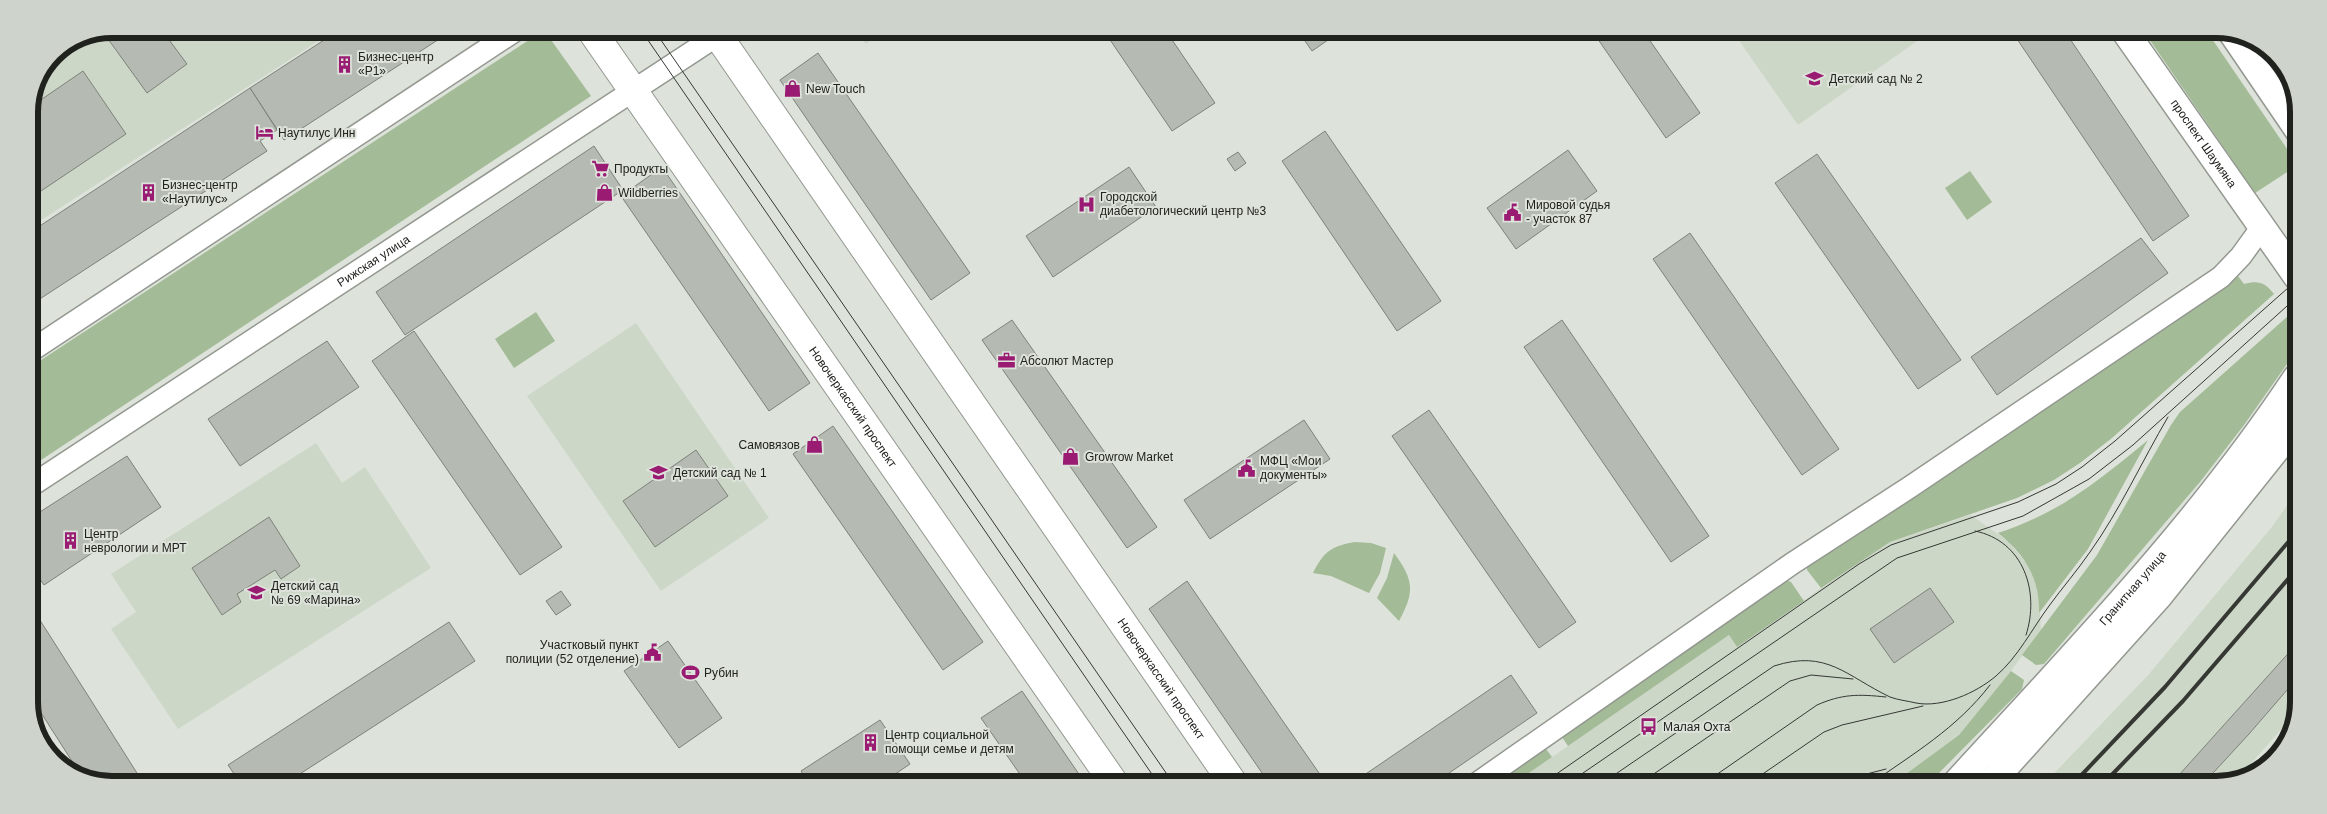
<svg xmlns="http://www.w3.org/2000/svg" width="2327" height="814" viewBox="0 0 2327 814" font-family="Helvetica,sans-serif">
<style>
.built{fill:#cdd7c8}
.green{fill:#a4bb97}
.building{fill:#b5bab2;stroke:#7d827a}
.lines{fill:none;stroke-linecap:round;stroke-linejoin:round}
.minor-casing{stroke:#939890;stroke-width:24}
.tertiary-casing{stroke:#939890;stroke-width:29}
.secondary-casing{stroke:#939890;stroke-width:30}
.minor{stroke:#fff;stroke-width:21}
.tertiary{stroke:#fff;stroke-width:26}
.secondary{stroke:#fff;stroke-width:28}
.tram{stroke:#363834;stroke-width:1}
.rail{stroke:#363834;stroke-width:4}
.labels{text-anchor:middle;stroke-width:4;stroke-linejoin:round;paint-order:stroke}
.poi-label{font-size:12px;fill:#20221e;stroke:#dde3da;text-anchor:start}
.street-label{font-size:12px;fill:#20221e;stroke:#dde3da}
.rim{fill:none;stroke:#20221e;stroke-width:6}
</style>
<rect width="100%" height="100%" fill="#dde3da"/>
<g class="built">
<path d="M 111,29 L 337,29 L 29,228 L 29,106 L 53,53 Z"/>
<path d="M 855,30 L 886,30 L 866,44 Z"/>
<path d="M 1733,32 L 1930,32 L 1798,125 Z"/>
<path d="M 636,323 L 769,518 L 661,591 L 527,396 Z"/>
<path d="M 316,443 L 342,483 L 365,467 L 431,568 L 178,729 L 111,629 L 136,612 L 111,574 Z"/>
<path d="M 2296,493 L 2294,715 L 2238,778 L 2216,785 L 2043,785 L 2149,674 L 2271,528 Z"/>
<path d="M 1971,515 L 2008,541 L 2029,566 L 2036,580 L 2039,599 L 2041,630 L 2011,671 L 1959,735 L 1891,785 L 1513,784 L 1729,635 L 1737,647 L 1858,562 L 1890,542 Z"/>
</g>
<g class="green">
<path d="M 544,30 L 591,96 L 29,468 L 29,368 Z"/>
<path d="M 2145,33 L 2208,33 L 2298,165 L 2255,193 Z"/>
<path d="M 1970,171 L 1992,202 L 1967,220 L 1945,188 Z"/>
<path d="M 2238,276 L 2244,284 C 2258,280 2265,282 2274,294 L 2112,438 L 2080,463 L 2054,480 L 2017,498 L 1890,542 L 1821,588 L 1807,570 L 1807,563 L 1913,490 Z"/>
<path d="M 2297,308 L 2296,351 L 2244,425 L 2200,482 L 2044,664 L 2036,665 L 2022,655 L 2097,555 L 2171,425 L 2180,412 Z"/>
<path d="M 536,312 L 555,341 L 514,368 L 495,339 Z"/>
<path d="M 2148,440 L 2088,549 L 2039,613 C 2040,579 2025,554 1998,533 C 2061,512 2097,482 2148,440 Z"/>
<path d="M 1355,542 L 1371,543 L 1386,548 L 1380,573 L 1369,593 L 1331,576 L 1313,573 C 1324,551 1332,546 1355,542 Z"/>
<path d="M 1394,553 C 1414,580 1415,592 1399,621 L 1377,598 L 1387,578 Z"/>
<path d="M 1783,579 L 1791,582 L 1804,601 L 1737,647 L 1729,635 L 1568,746 L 1560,734 Z"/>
<path d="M 2011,671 L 2024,680 L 2022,689 L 1935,777 L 1926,785 L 1891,785 L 1959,735 Z"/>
<path d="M 1543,745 L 1552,757 L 1513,784 L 1488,784 Z"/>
</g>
<g class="building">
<path d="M 111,29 L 161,29 L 187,64 L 147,93 L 103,32 Z"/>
<path d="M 341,29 L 448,29 L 450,32 L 284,140 L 250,88 Z"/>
<path d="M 1104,31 L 1166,31 L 1215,103 L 1172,131 Z"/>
<path d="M 1298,31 L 1341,31 L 1312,51 Z"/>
<path d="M 1593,32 L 1644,32 L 1700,113 L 1666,138 Z"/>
<path d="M 2013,33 L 2066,33 L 2189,216 L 2153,241 Z"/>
<path d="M 818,53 L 970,273 L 931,300 L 780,80 Z"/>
<path d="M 83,71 L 126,134 L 29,199 L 29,108 Z"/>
<path d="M 250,88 L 277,130 L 260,141 L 267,151 L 29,306 L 29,233 Z"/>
<path d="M 1325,131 L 1441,301 L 1397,331 L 1282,161 Z"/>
<path d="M 594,146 L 623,190 L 405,335 L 376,292 Z"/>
<path d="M 1568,150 L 1597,191 L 1516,249 L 1487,208 Z"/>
<path d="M 1238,152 L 1246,163 L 1235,171 L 1227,159 Z"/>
<path d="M 1817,154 L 1961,360 L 1918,389 L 1775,183 Z"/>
<path d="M 662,167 L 810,383 L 769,411 L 621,196 Z"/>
<path d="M 1129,167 L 1156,207 L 1053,277 L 1026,236 Z"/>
<path d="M 1690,233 L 1839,449 L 1802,475 L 1653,259 Z"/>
<path d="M 2141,238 L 2168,273 L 1997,395 L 1971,357 Z"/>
<path d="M 1012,320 L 1157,527 L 1127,548 L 982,340 Z"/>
<path d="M 1562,320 L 1709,536 L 1671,562 L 1524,347 Z"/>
<path d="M 414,331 L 562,547 L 520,575 L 372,361 Z"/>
<path d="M 327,341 L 359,387 L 240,466 L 208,419 Z"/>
<path d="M 1429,410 L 1576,622 L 1539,648 L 1392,436 Z"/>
<path d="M 1304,420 L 1330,459 L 1210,539 L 1184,500 Z"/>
<path d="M 833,426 L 983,642 L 943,670 L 793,454 Z"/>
<path d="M 696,450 L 728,496 L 655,547 L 623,501 Z"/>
<path d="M 127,456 L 161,507 L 44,585 L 29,563 L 29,519 Z"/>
<path d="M 269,517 L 300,566 L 281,579 L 275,570 L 237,594 L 241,602 L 222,615 L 192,568 Z"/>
<path d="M 1187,581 L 1280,717 L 1326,783 L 1269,783 L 1149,609 Z"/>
<path d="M 1930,588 L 1954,622 L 1894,663 L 1870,629 Z"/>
<path d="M 561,591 L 571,605 L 556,615 L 546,601 Z"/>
<path d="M 29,603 L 87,694 L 142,781 L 84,780 L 29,694 Z"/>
<path d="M 449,622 L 475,661 L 289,781 L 239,781 L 228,765 Z"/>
<path d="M 668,641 L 722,718 L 679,748 L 624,671 Z"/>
<path d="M 2294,647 L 2294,682 L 2249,734 L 2202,785 L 2170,785 Z"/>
<path d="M 1511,675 L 1537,713 L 1433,784 L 1351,784 Z"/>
<path d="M 1022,691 L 1085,783 L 1026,783 L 981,718 Z"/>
<path d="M 880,720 L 910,764 L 882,783 L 808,782 L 801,771 Z"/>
<path d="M 613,775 L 617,782 L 602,782 Z"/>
</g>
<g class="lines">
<defs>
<g id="minor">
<path d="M 29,352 L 516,30"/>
<path id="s1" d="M 29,487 L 718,35"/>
<path d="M 1476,784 L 1793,563 L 1910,487 L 2221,277 L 2241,256 L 2262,227"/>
</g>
<g id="tertiary">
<path id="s2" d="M 2126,33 L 2297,277"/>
<path d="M 2232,33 L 2298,130"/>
<path id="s3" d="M 1954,785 C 2074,654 2198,526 2296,378"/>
<path d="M 1989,785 L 2160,595 L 2276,450 L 2296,421"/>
</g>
<g id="secondary">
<path id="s4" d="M 591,30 L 1114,783"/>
<path id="s5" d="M 714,30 L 1233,783"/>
</g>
</defs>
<use href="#minor" class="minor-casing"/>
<use href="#tertiary" class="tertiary-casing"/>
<use href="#secondary" class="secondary-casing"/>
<use href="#minor" class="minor"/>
<use href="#tertiary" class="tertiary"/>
<use href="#secondary" class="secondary"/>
<g class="tram">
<path d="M 641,30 L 1158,783"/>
<path d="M 654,30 L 1173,783"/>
<path d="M 1975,531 C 2024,541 2040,592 2026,635"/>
<path d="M 1542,784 L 1859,564 L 1891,545 L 2018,502 L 2056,484 L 2082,467 L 2115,441 L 2297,280"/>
<path d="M 1567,784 L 1897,558 L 2023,516 L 2089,479 L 2133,445 L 2297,297"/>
<path d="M 1601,784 L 1774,666 C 1827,649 1846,676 1890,697 C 1898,700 1908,701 1916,703 C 1942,708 1976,693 1996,676 C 2018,657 2032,629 2049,606 C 2062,588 2077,571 2090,552 C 2120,510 2142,461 2168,417"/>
<path d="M 1639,784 L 1790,681 L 1811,675 L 1853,679"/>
<path d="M 1703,784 L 1817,705 C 1842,694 1858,694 1886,697"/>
<path d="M 1748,784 L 1824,732 L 1842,725 L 1923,706"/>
<path d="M 1828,784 L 1886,769"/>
<path d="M 1869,785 C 1914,753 1956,729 1990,685"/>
</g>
<g class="rail">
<path d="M 2072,785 L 2165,687 L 2295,534"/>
<path d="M 2102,785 L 2183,701 L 2295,571"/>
</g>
</g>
<defs>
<symbol id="building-bare" viewBox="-9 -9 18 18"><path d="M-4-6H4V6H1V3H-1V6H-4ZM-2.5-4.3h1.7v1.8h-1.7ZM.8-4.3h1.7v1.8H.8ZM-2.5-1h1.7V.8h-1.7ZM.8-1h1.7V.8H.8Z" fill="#991b72" stroke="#dde3da" stroke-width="2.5" paint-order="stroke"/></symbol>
<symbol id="school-bare" viewBox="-9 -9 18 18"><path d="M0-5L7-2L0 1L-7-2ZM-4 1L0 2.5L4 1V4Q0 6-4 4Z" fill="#991b72" stroke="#dde3da" stroke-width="2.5" paint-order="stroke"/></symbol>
<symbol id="shop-bare" viewBox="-9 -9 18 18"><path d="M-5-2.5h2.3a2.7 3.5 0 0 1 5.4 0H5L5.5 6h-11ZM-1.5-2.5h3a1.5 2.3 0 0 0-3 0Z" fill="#991b72" stroke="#dde3da" stroke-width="2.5" paint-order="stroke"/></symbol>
<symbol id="hotel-bare" viewBox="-9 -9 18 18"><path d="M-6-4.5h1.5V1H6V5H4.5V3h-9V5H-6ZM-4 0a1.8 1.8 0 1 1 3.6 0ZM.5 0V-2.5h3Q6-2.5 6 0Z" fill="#991b72" stroke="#dde3da" stroke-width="2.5" paint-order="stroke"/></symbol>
<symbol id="supermarket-bare" viewBox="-9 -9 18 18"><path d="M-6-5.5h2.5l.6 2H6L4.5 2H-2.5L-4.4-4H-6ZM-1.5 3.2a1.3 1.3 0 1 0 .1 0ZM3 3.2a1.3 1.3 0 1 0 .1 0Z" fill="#991b72" stroke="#dde3da" stroke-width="2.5" paint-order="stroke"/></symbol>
<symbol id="hospital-bare" viewBox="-9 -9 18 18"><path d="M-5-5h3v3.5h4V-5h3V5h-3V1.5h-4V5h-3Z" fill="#991b72" stroke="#dde3da" stroke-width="2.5" paint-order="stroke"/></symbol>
<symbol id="civic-bare" viewBox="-9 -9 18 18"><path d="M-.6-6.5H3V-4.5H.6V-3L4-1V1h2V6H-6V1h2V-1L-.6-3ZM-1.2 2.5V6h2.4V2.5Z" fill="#991b72" stroke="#dde3da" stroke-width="2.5" paint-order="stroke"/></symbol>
<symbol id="office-bare" viewBox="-9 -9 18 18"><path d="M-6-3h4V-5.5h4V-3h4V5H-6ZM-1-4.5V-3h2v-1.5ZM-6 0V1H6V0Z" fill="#991b72" stroke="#dde3da" stroke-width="2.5" paint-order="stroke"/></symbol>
<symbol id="stadium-bare" viewBox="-9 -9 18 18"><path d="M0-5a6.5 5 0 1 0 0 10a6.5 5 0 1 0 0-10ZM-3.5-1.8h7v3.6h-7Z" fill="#991b72" stroke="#dde3da" stroke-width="2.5" paint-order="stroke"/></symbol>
<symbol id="bus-bare" viewBox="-9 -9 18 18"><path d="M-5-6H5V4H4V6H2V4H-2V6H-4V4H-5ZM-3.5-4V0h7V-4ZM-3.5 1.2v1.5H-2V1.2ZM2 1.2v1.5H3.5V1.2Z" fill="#991b72" stroke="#dde3da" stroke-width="2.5" paint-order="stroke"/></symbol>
</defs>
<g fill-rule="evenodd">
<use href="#building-bare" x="332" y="52" width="25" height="25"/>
<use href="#school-bare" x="1802" y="66" width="25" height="25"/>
<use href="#shop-bare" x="780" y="76" width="25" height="25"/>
<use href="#hotel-bare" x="252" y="120" width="25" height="25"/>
<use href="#supermarket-bare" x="588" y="156" width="25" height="25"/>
<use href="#building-bare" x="136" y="180" width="25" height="25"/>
<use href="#shop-bare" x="592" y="180" width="25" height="25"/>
<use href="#hospital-bare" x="1074" y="192" width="25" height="25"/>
<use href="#civic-bare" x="1500" y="200" width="25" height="25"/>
<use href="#office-bare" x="994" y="348" width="25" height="25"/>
<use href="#shop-bare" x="802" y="432" width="25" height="25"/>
<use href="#shop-bare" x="1058" y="444" width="25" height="25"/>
<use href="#civic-bare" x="1234" y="456" width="25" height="25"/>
<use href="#school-bare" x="646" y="460" width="25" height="25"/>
<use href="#building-bare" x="58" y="528" width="25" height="25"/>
<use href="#school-bare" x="244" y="580" width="25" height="25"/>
<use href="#civic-bare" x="640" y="640" width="25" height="25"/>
<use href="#stadium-bare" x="678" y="660" width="25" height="25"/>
<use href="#bus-bare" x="1636" y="714" width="25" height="25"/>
<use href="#building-bare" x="858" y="730" width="25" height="25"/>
</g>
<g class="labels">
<g class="poi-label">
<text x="358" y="61">Бизнес-центр<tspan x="358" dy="14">«Р1»</tspan></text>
<text x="1829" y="83">Детский сад № 2</text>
<text x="806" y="93">New Touch</text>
<text x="278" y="137">Наутилус Инн</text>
<text x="614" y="173">Продукты</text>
<text x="162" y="189">Бизнес-центр<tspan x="162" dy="14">«Наутилус»</tspan></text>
<text x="618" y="197">Wildberries</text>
<text x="1100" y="201">Городской<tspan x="1100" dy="14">диабетологический центр №3</tspan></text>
<text x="1526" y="209">Мировой судья<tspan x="1526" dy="14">- участок 87</tspan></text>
<text x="1020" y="365">Абсолют Мастер</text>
<text x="800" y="449" text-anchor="end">Самовязов</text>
<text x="1085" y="461">Growrow Market</text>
<text x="1260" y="465">МФЦ «Мои<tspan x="1260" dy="14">документы»</tspan></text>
<text x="673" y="477">Детский сад № 1</text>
<text x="84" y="538">Центр<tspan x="84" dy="14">неврологии и МРТ</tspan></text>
<text x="271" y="590">Детский сад<tspan x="271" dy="14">№ 69 «Марина»</tspan></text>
<text x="639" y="649" text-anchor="end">Участковый пункт<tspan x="639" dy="14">полиции (52 отделение)</tspan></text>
<text x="704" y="677">Рубин</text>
<text x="1663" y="731">Малая Охта</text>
<text x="885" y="739">Центр социальной<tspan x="885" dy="14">помощи семье и детям</tspan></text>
</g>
<g class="street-label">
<text dy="4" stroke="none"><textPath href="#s2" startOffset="135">проспект Шаумяна</textPath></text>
<text dy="4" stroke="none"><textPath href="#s1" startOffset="412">Рижская улица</textPath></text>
<text dy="4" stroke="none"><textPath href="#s4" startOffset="459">Новочеркасский проспект</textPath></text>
<text dy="4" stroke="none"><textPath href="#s3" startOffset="266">Гранитная улица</textPath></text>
<text dy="4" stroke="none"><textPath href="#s5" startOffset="788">Новочеркасский проспект</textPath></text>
</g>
</g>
<path d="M0 0H2327V814H0ZM112 38H2216A74 74 0 0 1 2290 112V702A74 74 0 0 1 2216 776H112A74 74 0 0 1 38 702V112A74 74 0 0 1 112 38Z" fill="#ced4cb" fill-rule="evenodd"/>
<path class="rim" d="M112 38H2216A74 74 0 0 1 2290 112V702A74 74 0 0 1 2216 776H112A74 74 0 0 1 38 702V112A74 74 0 0 1 112 38Z"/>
</svg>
